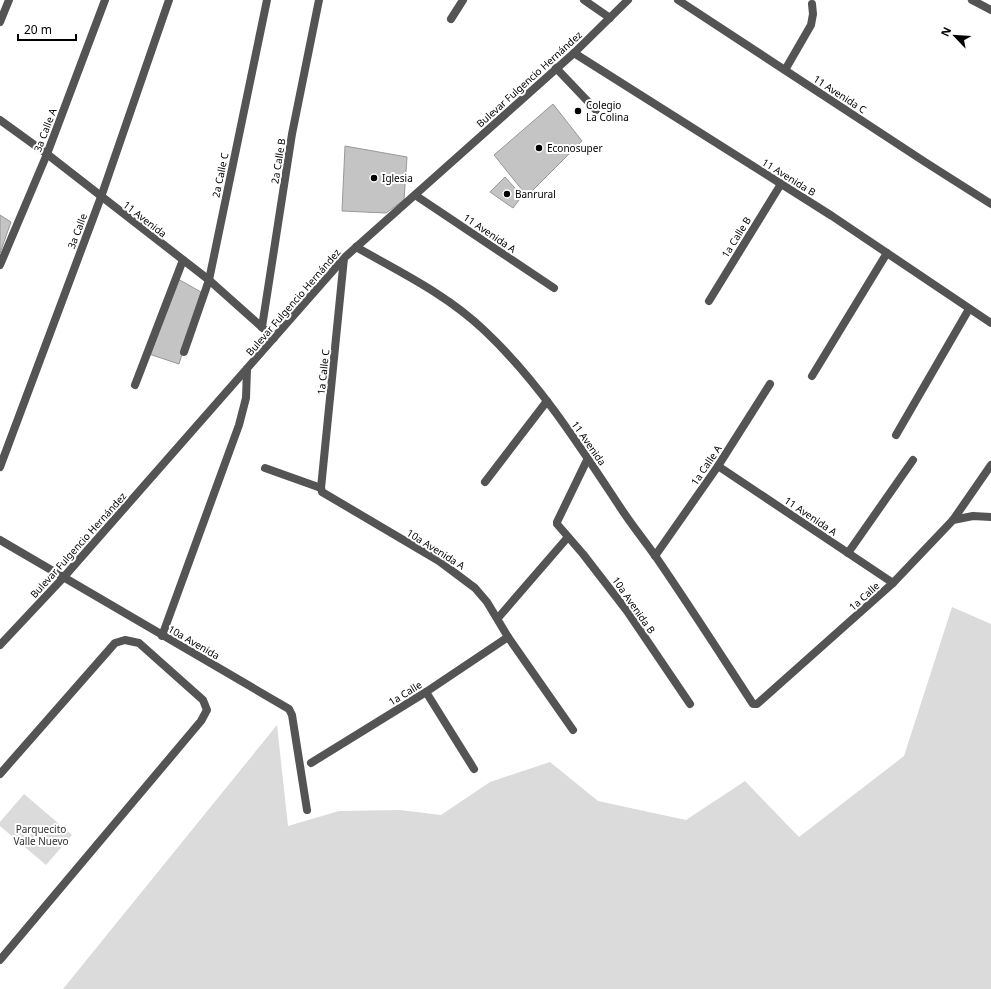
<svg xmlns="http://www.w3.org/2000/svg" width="991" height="989" viewBox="0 0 991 989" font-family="'Noto Sans',sans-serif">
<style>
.green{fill:#dbdbdb}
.building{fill:#c4c4c4;stroke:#989898}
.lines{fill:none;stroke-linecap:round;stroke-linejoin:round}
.service{stroke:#545454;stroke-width:8}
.minor{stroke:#545454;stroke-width:8}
.tertiary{stroke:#545454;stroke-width:8}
.poi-dot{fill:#000;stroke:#fff;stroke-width:1.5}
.labels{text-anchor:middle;stroke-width:4;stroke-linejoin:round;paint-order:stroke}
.street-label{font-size:10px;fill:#000;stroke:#fff}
.poi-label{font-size:10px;fill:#000;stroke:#fff;text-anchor:start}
.park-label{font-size:10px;fill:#323232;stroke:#fff}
</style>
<rect width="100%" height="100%" fill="#fff"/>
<g class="green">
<path d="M 952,607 L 991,624 L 991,989 L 63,989 L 277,725 L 288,826 L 339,811 L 400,810 L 441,815 L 490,782 L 550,762 L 598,801 L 686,820 L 745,781 L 799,837 L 904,756 Z"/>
<path d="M 24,794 L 72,835 L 46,865 L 0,826 L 0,822 Z"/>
</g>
<g class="building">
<path d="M 553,104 L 582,141 L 527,196 L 494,155 Z"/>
<path d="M 345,146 L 407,157 L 404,200 L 386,213 L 342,211 Z"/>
<path d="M 505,177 L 522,196 L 513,208 L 490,192 Z"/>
<path d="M 0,215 L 11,222 L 0,253 Z"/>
<path d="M 178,279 L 201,292 L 179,364 L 149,354 Z"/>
</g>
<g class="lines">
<g class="service">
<path d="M 556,68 L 596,110"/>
<path d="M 785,70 L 811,25 L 813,14 L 812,4"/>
<path d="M 265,468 L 321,488"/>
<path d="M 485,482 L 547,401"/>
</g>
<g class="minor">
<path d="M 584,0 L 610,18"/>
<path d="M 678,0 L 925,162 L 991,204"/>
<path d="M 972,0 L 991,10"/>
<path d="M 451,19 L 463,0"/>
<path d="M 0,22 L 9,0"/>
<path d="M 574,53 L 832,216 L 991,323"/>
<path d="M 0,120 L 47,154 L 209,280 L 274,338"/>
<path d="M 415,195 L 554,288"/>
<path d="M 356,247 C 400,272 448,295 485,331 C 539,382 579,445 620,507 C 631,524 644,540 656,557 C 689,605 721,655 753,704 L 757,704 L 893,583 L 953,520 L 991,465"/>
<path d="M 344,258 L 321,488 L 322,492 L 439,561 L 475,588 L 487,602 L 508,637 L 573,730"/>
<path d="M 0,265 L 47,154 L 105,0"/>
<path d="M 709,301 L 781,184"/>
<path d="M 262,327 L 292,134 L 319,0"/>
<path d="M 184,352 L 209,280 L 267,0"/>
<path d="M 812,376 L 887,253"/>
<path d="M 135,385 L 183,260"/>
<path d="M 896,435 L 969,309"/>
<path d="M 588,458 L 557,522 L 557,524 L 583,554 L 627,611 L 690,704"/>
<path d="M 718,466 L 893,583"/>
<path d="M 0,467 L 101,197 L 169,0"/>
<path d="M 953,520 L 973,516 L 991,517"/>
<path d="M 0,540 L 289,709 L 292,715 L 307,810"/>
<path d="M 848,553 L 913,460"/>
<path d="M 655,556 L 718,466 L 770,384"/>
<path d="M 498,618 L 568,537"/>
<path d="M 162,636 L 239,425 L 246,398 L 247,369"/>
<path d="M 426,692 L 474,769"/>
<path d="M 311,763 L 426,692 L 508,637"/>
<path d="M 0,774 L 115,643 L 125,640 L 139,643 L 203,700 L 207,710 L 201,721 L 0,960"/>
</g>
<path class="tertiary" d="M 0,645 L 63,578 L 344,258 L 574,53 L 628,0"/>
</g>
<g class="poi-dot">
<circle cx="578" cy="111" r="4"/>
<circle cx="539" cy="148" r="4"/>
<circle cx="374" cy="178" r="4"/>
<circle cx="507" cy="194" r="4"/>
</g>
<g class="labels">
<g class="street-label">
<text transform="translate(529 79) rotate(-42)" y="4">Bulevar Fulgencio Hernández</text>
<text transform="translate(840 94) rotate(33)" y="4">11 Avenida C</text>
<text transform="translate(45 130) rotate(-69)" y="4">3a Calle A</text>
<text transform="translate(278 161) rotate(-81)" y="4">2a Calle B</text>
<text transform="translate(220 175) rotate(-78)" y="4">2a Calle C</text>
<text transform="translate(789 177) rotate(32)" y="4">11 Avenida B</text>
<text transform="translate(145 219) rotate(38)" y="4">11 Avenida</text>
<text transform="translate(77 231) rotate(-69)" y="4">3a Calle</text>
<text transform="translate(490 233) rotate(34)" y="4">11 Avenida A</text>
<text transform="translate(736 237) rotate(-58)" y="4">1a Calle B</text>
<text transform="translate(293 302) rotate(-49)" y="4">Bulevar Fulgencio Hernández</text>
<text transform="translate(323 372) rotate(-84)" y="4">1a Calle C</text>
<text transform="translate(589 443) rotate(55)" y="4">11 Avenida</text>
<text transform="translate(706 465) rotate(-56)" y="4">1a Calle A</text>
<text transform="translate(811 516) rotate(34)" y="4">11 Avenida A</text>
<text transform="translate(78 545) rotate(-48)" y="4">Bulevar Fulgencio Hernández</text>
<text transform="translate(436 549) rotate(32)" y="4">10a Avenida A</text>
<text transform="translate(864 596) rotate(-42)" y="4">1a Calle</text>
<text transform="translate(634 605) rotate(55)" y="4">10a Avenida B</text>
<text transform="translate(194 642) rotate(30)" y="4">10a Avenida</text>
<text transform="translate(405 693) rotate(-32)" y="4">1a Calle</text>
</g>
<g class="poi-label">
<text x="586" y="109">Colegio<tspan x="586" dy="12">La Colina</tspan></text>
<text x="547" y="152">Econosuper</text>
<text x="382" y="182">Iglesia</text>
<text x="515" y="198">Banrural</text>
</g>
<g class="park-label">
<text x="41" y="833">Parquecito<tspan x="41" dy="12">Valle Nuevo</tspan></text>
</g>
</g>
<g transform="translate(955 36) rotate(295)" stroke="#ffffff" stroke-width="3" paint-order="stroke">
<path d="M0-3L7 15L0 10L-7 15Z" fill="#000000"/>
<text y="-6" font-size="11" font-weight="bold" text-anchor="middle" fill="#000000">N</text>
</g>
<path d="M18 34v6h58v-6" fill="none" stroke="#000000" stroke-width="2"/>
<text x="24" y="34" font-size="12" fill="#000000" stroke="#ffffff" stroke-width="3" paint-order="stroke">20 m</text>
</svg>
